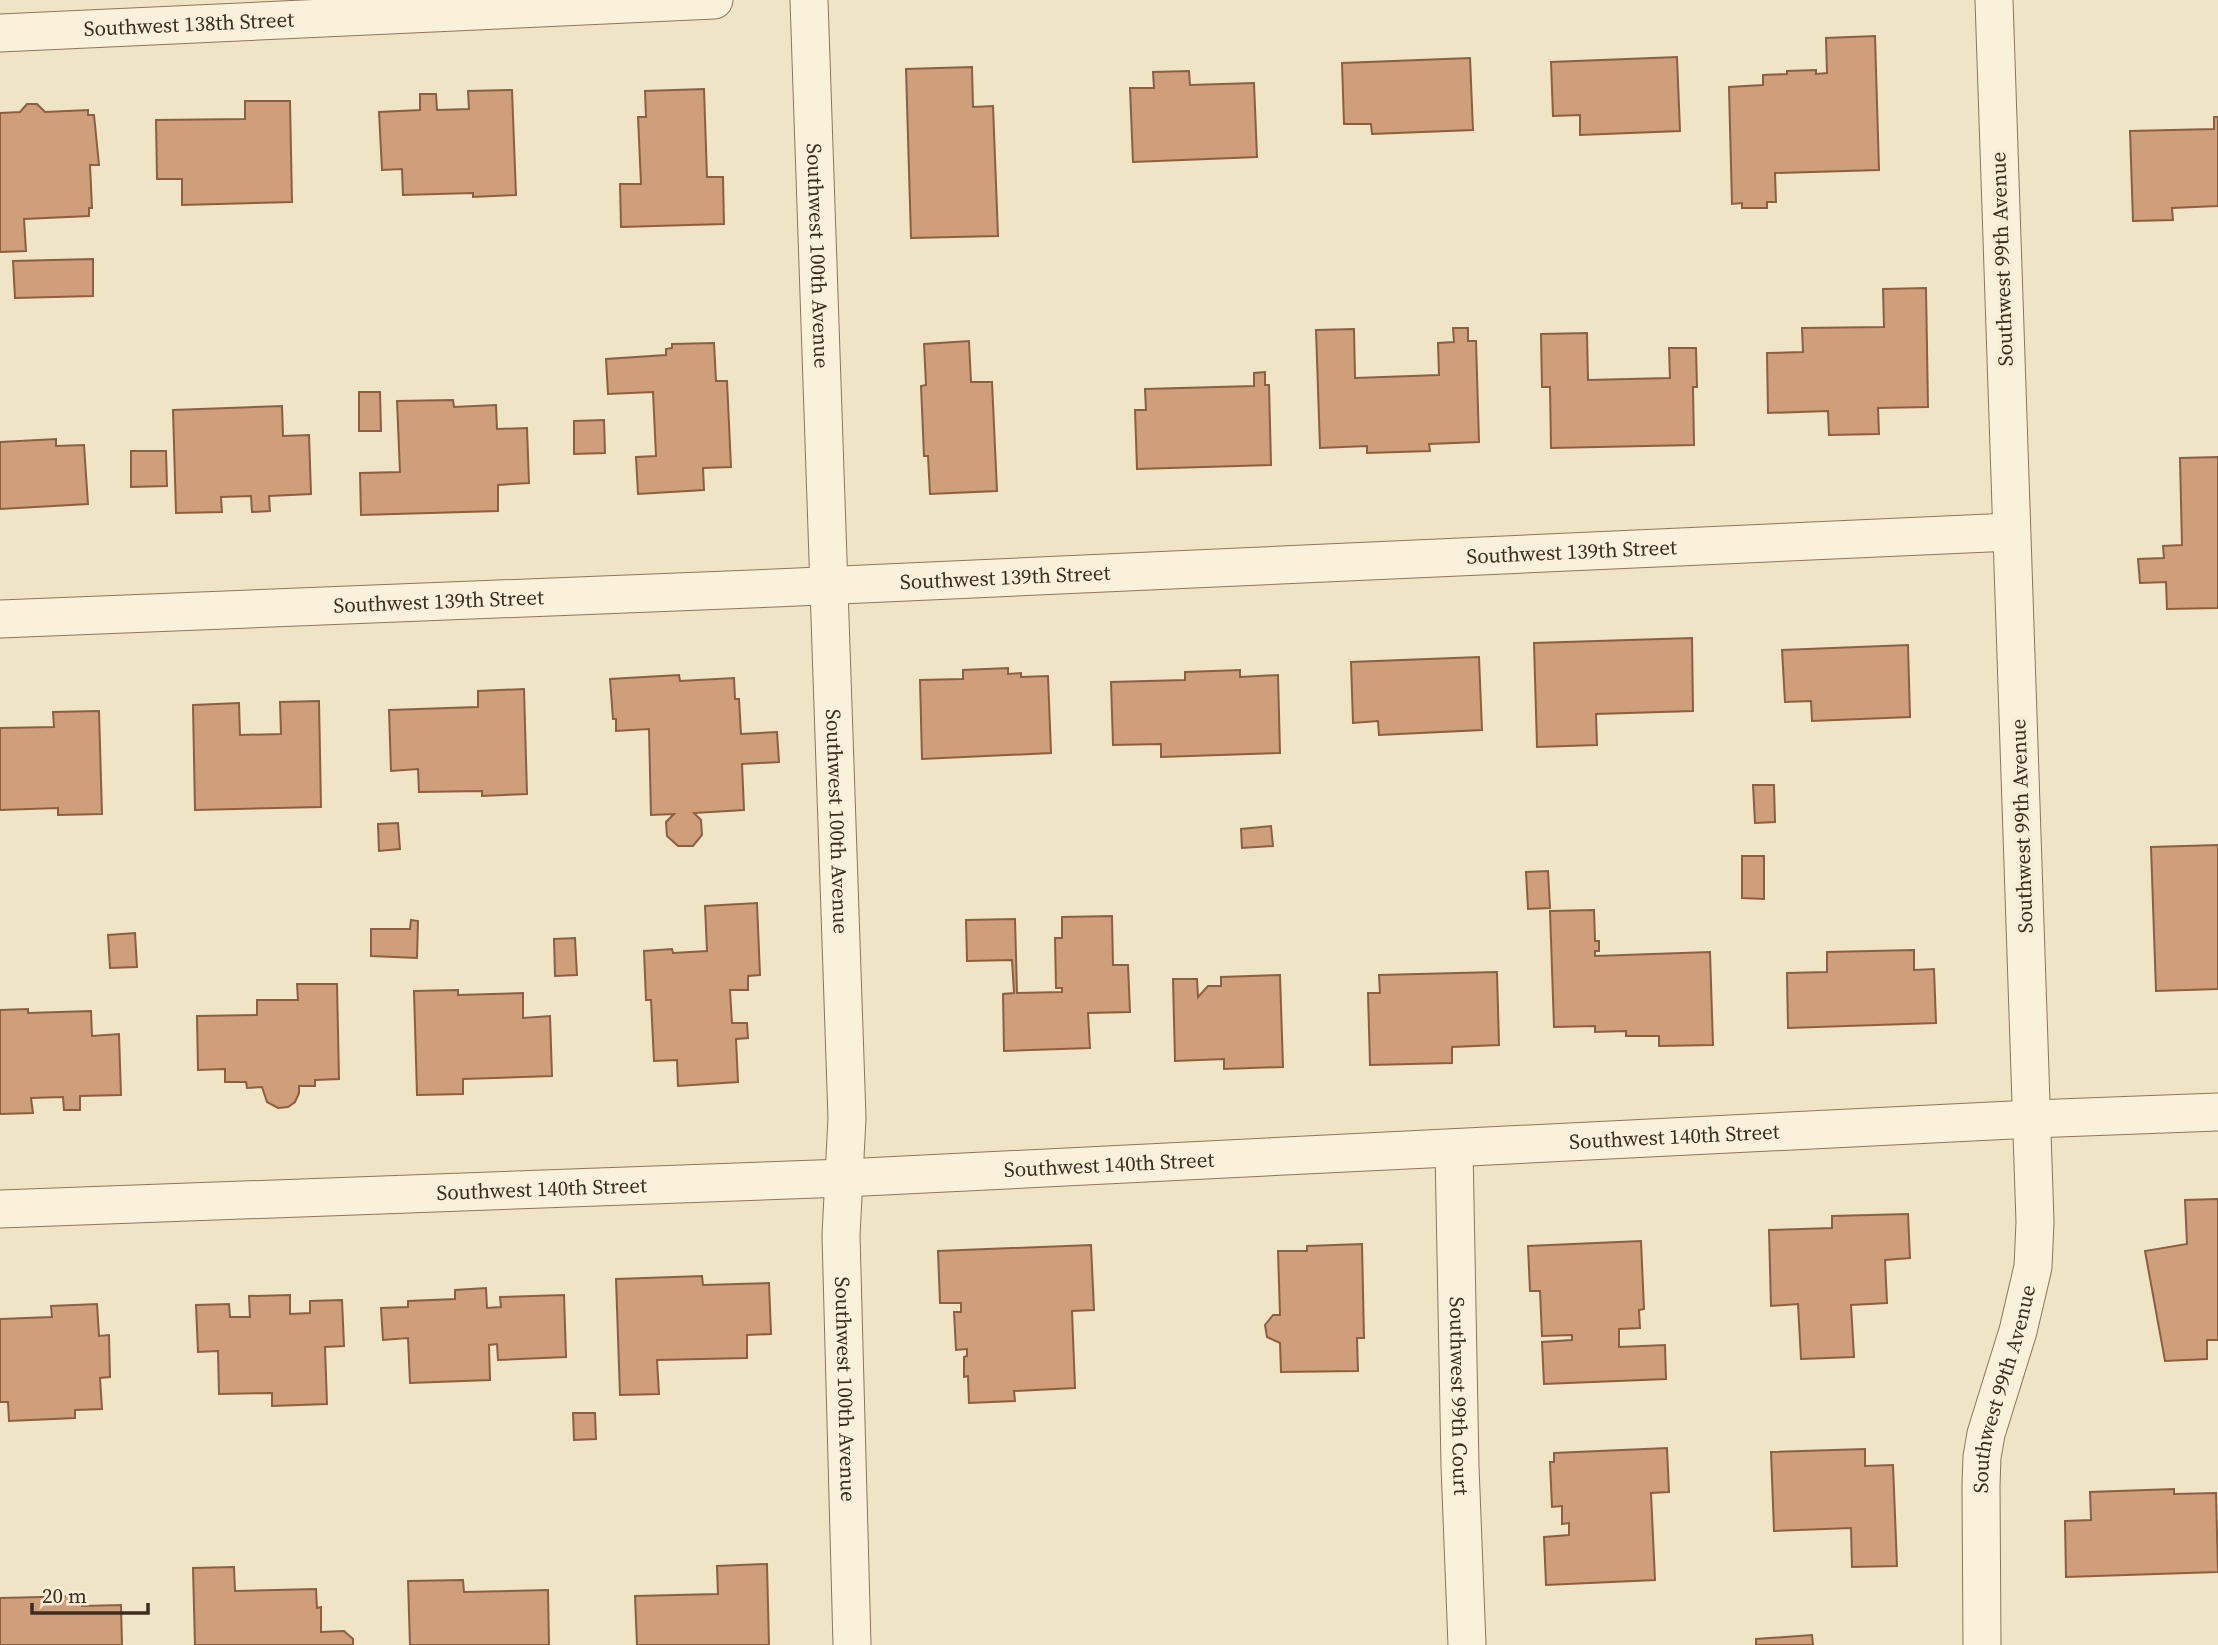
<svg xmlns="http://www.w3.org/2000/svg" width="2218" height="1645" viewBox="0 0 2218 1645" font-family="'Source Serif 4',serif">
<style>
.building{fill:#cf9e7b;stroke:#8c5f40;stroke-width:2}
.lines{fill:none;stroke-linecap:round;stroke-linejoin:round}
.minor-casing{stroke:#8c755b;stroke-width:39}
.minor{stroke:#faf1da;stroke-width:37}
.labels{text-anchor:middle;stroke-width:7;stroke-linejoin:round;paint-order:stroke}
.street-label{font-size:21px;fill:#3c2d1f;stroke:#f7eed6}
</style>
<rect width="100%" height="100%" fill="#f0e4c6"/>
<g class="building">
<path d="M 1875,36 L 1879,170 L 1775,173 L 1776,202 L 1767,202 L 1767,208 L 1742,208 L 1742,203 L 1732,204 L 1729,87 L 1763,85 L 1763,75 L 1787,74 L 1787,71 L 1816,70 L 1816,74 L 1827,73 L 1826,38 Z"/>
<path d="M 1677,57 L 1680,131 L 1580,135 L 1580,115 L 1553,116 L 1551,62 Z"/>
<path d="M 1470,58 L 1473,130 L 1372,134 L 1371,124 L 1344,124 L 1342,63 Z"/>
<path d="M 972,67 L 973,107 L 993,106 L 998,236 L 911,238 L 906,69 Z"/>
<path d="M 1189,71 L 1190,85 L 1254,83 L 1257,157 L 1133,162 L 1130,88 L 1154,88 L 1153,72 Z"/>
<path d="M 704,89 L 707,177 L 723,177 L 724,224 L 621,227 L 620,184 L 641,184 L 638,117 L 646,117 L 645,91 Z"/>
<path d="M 512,90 L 516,195 L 473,197 L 473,193 L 403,195 L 402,169 L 382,170 L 379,112 L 420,110 L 420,94 L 436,94 L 437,110 L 469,109 L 468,91 Z"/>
<path d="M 245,101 L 290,101 L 292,202 L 182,205 L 182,179 L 157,179 L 156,120 L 245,119 Z"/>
<path d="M 27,104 L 37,104 L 45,112 L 88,110 L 88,115 L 94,115 L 99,165 L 90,165 L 92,208 L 89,208 L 89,216 L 24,219 L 26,251 L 0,252 L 0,113 L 20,112 Z"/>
<path d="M 2214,117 L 2218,117 L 2218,206 L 2172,208 L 2173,220 L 2133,221 L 2130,131 L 2214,129 Z"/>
<path d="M 93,259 L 93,296 L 15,298 L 13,261 Z"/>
<path d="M 1926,288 L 1928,407 L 1878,408 L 1879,434 L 1829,435 L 1828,411 L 1768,413 L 1767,353 L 1803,352 L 1802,328 L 1884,327 L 1883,289 Z"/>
<path d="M 1453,328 L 1468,328 L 1468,341 L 1476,341 L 1479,442 L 1429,444 L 1430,451 L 1367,453 L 1367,446 L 1320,448 L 1316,330 L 1354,329 L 1355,378 L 1439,375 L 1438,343 L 1454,342 Z"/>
<path d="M 1587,333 L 1588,380 L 1670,378 L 1669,348 L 1696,348 L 1697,387 L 1693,387 L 1694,445 L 1551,448 L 1550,387 L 1542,387 L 1541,334 Z"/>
<path d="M 969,341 L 971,382 L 992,382 L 997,491 L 930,494 L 928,456 L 924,456 L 921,386 L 926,385 L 924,344 Z"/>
<path d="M 714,343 L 716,381 L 727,381 L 731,467 L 703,468 L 704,490 L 638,494 L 636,457 L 656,456 L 653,392 L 608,394 L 606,359 L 666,355 L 666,349 L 672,348 L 672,344 Z"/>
<path d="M 1265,372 L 1265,385 L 1269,385 L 1271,465 L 1137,469 L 1135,410 L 1146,410 L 1145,389 L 1254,386 L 1254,373 Z"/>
<path d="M 359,392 L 380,392 L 381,431 L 359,431 Z"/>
<path d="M 453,400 L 454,407 L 496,405 L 497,429 L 527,428 L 529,483 L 498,485 L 498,511 L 361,515 L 360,473 L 400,472 L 397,401 Z"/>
<path d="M 282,406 L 283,436 L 309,435 L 311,494 L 269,496 L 270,511 L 252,512 L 251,496 L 221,497 L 222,512 L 176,513 L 173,410 Z"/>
<path d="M 604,420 L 605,453 L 574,454 L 574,421 Z"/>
<path d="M 56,439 L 56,446 L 84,445 L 88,504 L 0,509 L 0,442 Z"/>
<path d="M 131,451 L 166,451 L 167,486 L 131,487 Z"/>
<path d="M 2218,457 L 2218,608 L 2167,609 L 2166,582 L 2140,583 L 2138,559 L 2164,558 L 2163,546 L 2182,545 L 2180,458 Z"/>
<path d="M 1692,638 L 1693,711 L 1596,714 L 1597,745 L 1537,747 L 1534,643 Z"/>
<path d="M 1908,645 L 1910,717 L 1812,721 L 1811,701 L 1785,702 L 1782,650 Z"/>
<path d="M 1479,657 L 1482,730 L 1379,735 L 1378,721 L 1353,723 L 1351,662 Z"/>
<path d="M 1008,668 L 1008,674 L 1021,673 L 1021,677 L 1048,676 L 1051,753 L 922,759 L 920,680 L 963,679 L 963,670 Z"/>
<path d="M 1240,670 L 1240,677 L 1278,675 L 1280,753 L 1161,757 L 1161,744 L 1113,745 L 1111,682 L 1185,680 L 1185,672 Z"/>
<path d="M 679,675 L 680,681 L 734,678 L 735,699 L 739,699 L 741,734 L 777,732 L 779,762 L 742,764 L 744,810 L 694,813 L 701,820 L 702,835 L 693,846 L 678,846 L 667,836 L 666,822 L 674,814 L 651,815 L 649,729 L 616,731 L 616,719 L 613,719 L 610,679 Z"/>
<path d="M 524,689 L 527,794 L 482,796 L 482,791 L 419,792 L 418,769 L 391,771 L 389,710 L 478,707 L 478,691 Z"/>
<path d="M 319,701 L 321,807 L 195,810 L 193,705 L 239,703 L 240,735 L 281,734 L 280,702 Z"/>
<path d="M 99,711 L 102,814 L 58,815 L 58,808 L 0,810 L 0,728 L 54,727 L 53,712 Z"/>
<path d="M 1753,785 L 1774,785 L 1775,822 L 1755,823 Z"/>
<path d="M 398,823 L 400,849 L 379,851 L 378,824 Z"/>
<path d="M 1271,826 L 1273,846 L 1242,848 L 1241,829 Z"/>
<path d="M 2218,845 L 2218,989 L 2156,991 L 2151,847 Z"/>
<path d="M 1742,856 L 1764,856 L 1764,899 L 1742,898 Z"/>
<path d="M 1548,871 L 1550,908 L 1528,909 L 1526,872 Z"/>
<path d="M 757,903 L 760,975 L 748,976 L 748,990 L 730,990 L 732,1023 L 747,1023 L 748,1038 L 736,1039 L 738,1082 L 678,1086 L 677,1060 L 654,1061 L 651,1000 L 646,1000 L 644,951 L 672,949 L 673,953 L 707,951 L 705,906 Z"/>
<path d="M 1594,910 L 1595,941 L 1599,941 L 1599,951 L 1595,951 L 1595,956 L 1710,952 L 1713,1045 L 1659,1046 L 1659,1036 L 1626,1036 L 1626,1031 L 1595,1032 L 1595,1026 L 1554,1027 L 1550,911 Z"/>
<path d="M 1112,916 L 1113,965 L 1128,965 L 1130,1012 L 1088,1013 L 1090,1048 L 1004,1051 L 1003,994 L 1014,993 L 1012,960 L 967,961 L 966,920 L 1015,919 L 1017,993 L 1062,992 L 1062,988 L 1056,988 L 1055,938 L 1062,938 L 1062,917 Z"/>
<path d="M 411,920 L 418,921 L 417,958 L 371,956 L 371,929 L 410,929 Z"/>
<path d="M 135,933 L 137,967 L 110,968 L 108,935 Z"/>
<path d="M 575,938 L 577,975 L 555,976 L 554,939 Z"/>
<path d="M 1914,950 L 1914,970 L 1934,969 L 1936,1023 L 1788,1028 L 1787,973 L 1827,972 L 1827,952 Z"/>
<path d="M 1497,972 L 1499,1045 L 1452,1047 L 1452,1063 L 1370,1065 L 1368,993 L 1380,993 L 1379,975 Z"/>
<path d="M 1280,975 L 1283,1067 L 1224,1069 L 1224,1059 L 1175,1061 L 1173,979 L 1197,979 L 1198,997 L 1208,986 L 1221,986 L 1221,977 Z"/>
<path d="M 297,984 L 337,984 L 339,1079 L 315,1080 L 315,1086 L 299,1086 L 299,1093 L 295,1102 L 288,1107 L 278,1108 L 267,1102 L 262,1087 L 247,1088 L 246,1082 L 225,1082 L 225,1069 L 198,1070 L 197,1016 L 257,1015 L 257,1000 L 298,1000 Z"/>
<path d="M 458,990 L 458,995 L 523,993 L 523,1018 L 550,1016 L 552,1076 L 463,1079 L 463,1094 L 417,1095 L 414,991 Z"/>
<path d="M 28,1009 L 28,1013 L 91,1011 L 92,1036 L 119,1034 L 121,1095 L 80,1096 L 80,1110 L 64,1110 L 63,1097 L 31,1098 L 33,1113 L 0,1114 L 0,1010 Z"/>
<path d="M 2218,1199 L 2218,1340 L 2207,1340 L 2207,1359 L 2165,1361 L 2145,1251 L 2187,1244 L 2185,1200 Z"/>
<path d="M 1908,1214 L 1910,1258 L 1885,1260 L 1887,1303 L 1851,1305 L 1854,1357 L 1801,1359 L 1798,1304 L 1771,1306 L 1769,1230 L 1832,1228 L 1832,1216 Z"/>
<path d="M 1641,1241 L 1644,1309 L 1639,1310 L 1640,1328 L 1619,1329 L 1619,1347 L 1665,1345 L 1666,1379 L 1544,1384 L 1542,1342 L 1572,1340 L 1572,1335 L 1542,1336 L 1540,1291 L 1530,1291 L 1528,1246 Z"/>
<path d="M 1362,1244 L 1364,1338 L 1357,1338 L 1358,1371 L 1281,1372 L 1280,1343 L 1267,1337 L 1265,1325 L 1273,1315 L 1280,1315 L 1278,1251 L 1307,1251 L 1307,1246 Z"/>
<path d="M 1091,1245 L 1094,1310 L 1072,1311 L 1075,1388 L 1014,1391 L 1015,1401 L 969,1403 L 968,1376 L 964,1377 L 964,1357 L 967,1356 L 967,1349 L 956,1350 L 954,1312 L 961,1312 L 961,1303 L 940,1303 L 938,1251 Z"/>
<path d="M 702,1276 L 703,1285 L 769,1283 L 771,1334 L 747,1335 L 747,1358 L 657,1360 L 659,1394 L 620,1395 L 616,1279 Z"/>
<path d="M 486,1288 L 487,1308 L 501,1307 L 500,1297 L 564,1295 L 566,1357 L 498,1360 L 497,1344 L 489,1345 L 490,1380 L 410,1383 L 408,1338 L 383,1340 L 381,1308 L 408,1307 L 408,1301 L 455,1299 L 455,1290 Z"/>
<path d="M 290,1295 L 290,1314 L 310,1313 L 310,1301 L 342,1300 L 344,1346 L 325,1347 L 327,1404 L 272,1406 L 272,1393 L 219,1394 L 218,1351 L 198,1352 L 196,1305 L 229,1304 L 230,1317 L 250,1317 L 249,1296 Z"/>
<path d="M 97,1304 L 99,1336 L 109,1335 L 110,1377 L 100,1378 L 102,1409 L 75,1410 L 75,1418 L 9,1421 L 8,1402 L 0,1402 L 0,1319 L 52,1317 L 51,1306 Z"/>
<path d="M 573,1413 L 595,1413 L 596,1439 L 574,1440 Z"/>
<path d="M 1667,1448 L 1669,1492 L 1651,1493 L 1655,1580 L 1546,1585 L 1544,1537 L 1569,1535 L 1569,1523 L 1562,1524 L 1562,1506 L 1552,1507 L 1550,1462 L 1554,1462 L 1554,1453 Z"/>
<path d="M 1865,1449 L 1865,1466 L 1893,1465 L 1897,1566 L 1852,1567 L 1851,1528 L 1774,1531 L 1771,1452 Z"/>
<path d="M 2174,1489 L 2174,1494 L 2216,1493 L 2218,1572 L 2066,1577 L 2065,1521 L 2091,1520 L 2090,1492 Z"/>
<path d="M 767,1564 L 769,1645 L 637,1645 L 635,1596 L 718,1594 L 717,1566 Z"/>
<path d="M 234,1567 L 235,1591 L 316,1589 L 317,1608 L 321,1607 L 321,1632 L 344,1631 L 353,1639 L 353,1645 L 195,1645 L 193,1568 Z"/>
<path d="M 463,1580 L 464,1592 L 548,1590 L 549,1645 L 410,1645 L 408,1581 Z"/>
<path d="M 82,1596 L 82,1606 L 121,1605 L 122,1645 L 0,1645 L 0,1598 Z"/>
<path d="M 1812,1635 L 1813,1645 L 1756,1645 L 1756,1639 Z"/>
</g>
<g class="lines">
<defs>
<g id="minor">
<path id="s1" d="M 809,0 L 847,1118 L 841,1235 L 852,1645"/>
<path id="s2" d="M 0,33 L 714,0"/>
<path id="s3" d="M 0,619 L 775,588 L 2011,532"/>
<path id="s4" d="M 1454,1148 L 1460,1466 L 1467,1645"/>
<path id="s5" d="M 0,1209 L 844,1178 L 2032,1119 L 2218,1112"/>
<path id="s6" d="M 1982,1645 L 1981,1485 L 1982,1457 L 1986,1434 L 2018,1331 L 2033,1267 L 2035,1222 L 1994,0"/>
</g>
</defs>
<use href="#minor" class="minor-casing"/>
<use href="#minor" class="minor"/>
</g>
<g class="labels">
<g class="street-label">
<text dy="7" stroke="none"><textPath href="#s2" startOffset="189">Southwest 138th Street</textPath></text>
<text dy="7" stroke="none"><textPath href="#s1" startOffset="256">Southwest 100th Avenue</textPath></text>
<text transform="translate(2002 259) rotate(-92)" y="7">Southwest 99th Avenue</text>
<text dy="7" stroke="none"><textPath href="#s3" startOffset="1573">Southwest 139th Street</textPath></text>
<text dy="7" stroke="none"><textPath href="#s3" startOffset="1006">Southwest 139th Street</textPath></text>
<text dy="7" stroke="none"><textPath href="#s3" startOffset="439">Southwest 139th Street</textPath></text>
<text dy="7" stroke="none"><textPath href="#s1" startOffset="822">Southwest 100th Avenue</textPath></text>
<text transform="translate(2022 826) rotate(-92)" y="7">Southwest 99th Avenue</text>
<text dy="7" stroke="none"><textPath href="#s5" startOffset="1676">Southwest 140th Street</textPath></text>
<text dy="7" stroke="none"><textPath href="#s5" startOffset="1110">Southwest 140th Street</textPath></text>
<text dy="7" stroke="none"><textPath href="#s5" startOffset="542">Southwest 140th Street</textPath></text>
<text dy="7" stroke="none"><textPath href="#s1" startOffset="1390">Southwest 100th Avenue</textPath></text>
<text dy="7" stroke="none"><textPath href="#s6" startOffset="259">Southwest 99th Avenue</textPath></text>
<text dy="7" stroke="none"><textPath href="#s4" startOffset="248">Southwest 99th Court</textPath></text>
</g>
</g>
<path d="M32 1603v10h116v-10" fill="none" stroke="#3c2d1f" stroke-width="3.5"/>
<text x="42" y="1603" font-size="21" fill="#3c2d1f" stroke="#f7eed6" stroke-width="5" paint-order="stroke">20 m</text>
</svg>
